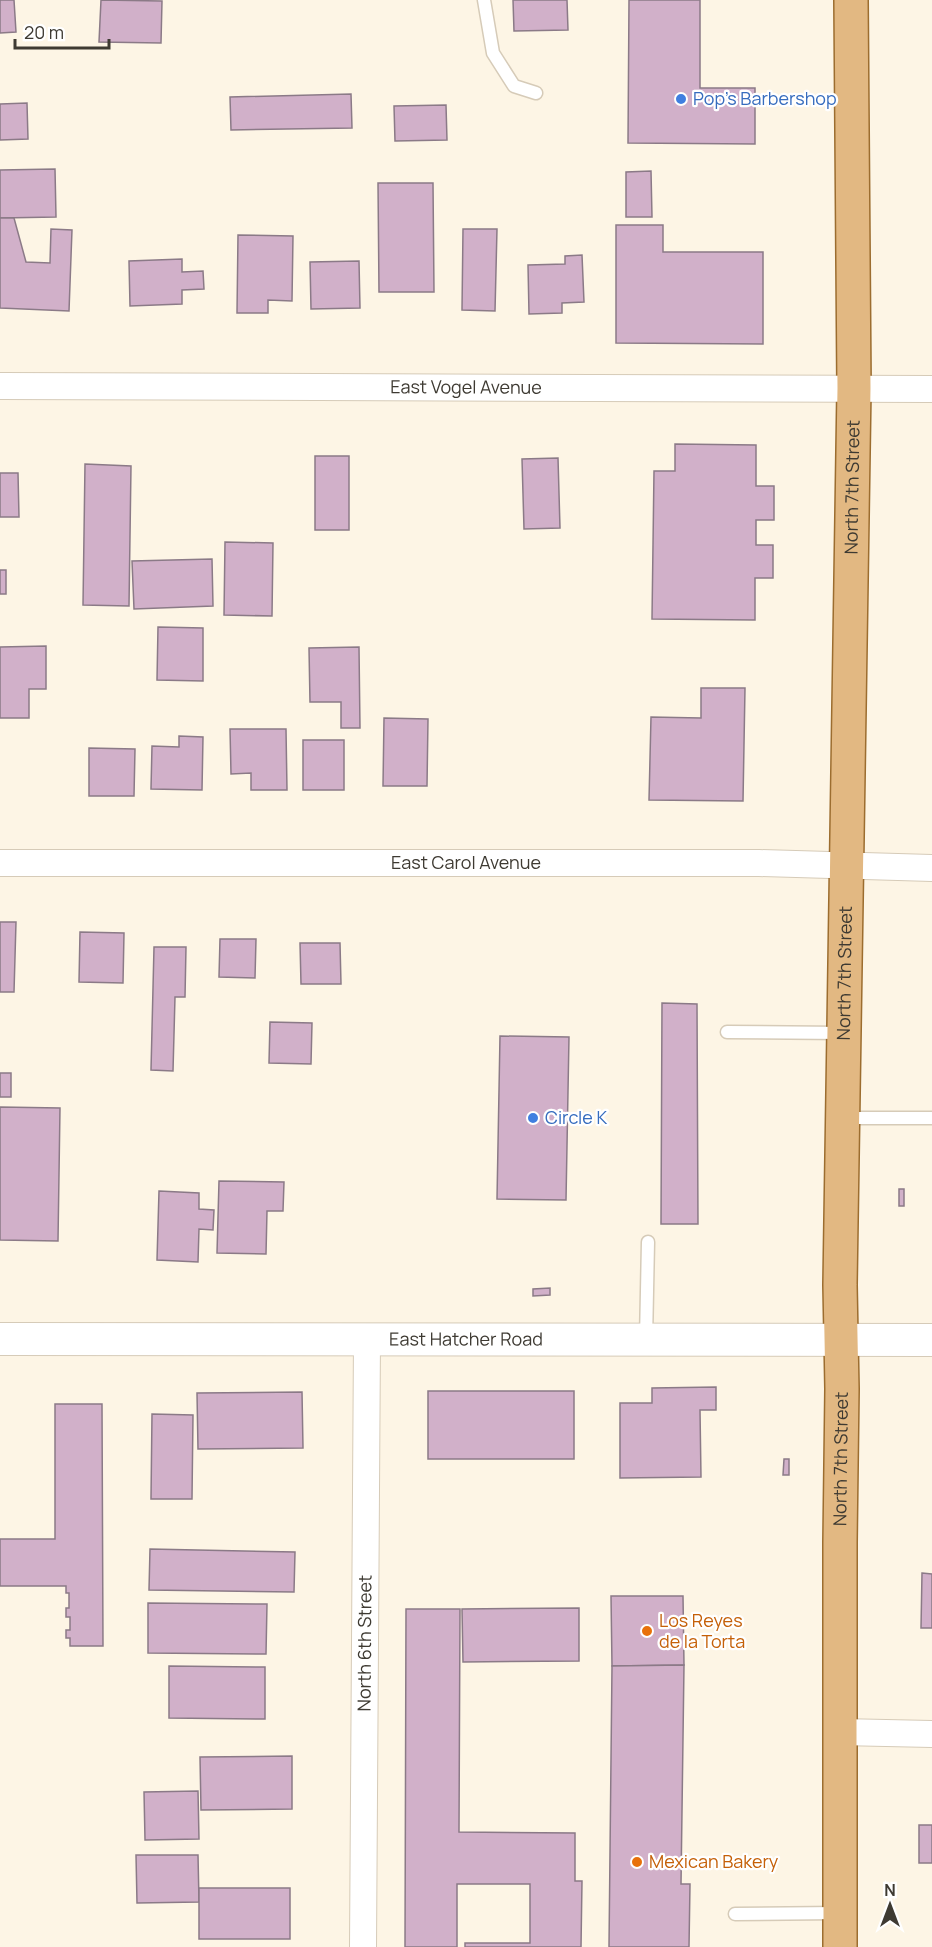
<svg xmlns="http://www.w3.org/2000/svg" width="932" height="1947" viewBox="0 0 932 1947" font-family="Manrope,sans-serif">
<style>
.building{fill:#d1b0c9;stroke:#8b7a87;stroke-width:1.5}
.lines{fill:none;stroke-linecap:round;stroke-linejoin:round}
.service-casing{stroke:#d6cbb8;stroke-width:15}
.minor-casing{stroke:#d6cbb8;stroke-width:28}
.tertiary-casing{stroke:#d6cbb8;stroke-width:34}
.primary-casing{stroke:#9c6d2f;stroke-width:36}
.service{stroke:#fff;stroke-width:12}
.minor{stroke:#fff;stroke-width:26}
.tertiary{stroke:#fff;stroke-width:32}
.primary{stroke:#e2b882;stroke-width:33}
.shop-dot{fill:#3f7fe0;stroke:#fff;stroke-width:2}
.food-dot{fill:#e8710a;stroke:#fff;stroke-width:2}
.labels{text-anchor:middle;stroke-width:4.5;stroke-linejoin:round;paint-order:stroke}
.shop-label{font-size:18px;fill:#366cbe;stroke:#fff;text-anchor:start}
.street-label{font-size:18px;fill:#3e3a32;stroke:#fff}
.food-label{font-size:18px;fill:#c56008;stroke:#fff;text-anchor:start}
</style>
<rect width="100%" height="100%" fill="#fdf5e5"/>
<g class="building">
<path d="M 0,0 L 14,0 L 16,32 L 0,33 Z"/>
<path d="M 101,0 L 162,1 L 161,43 L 99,42 Z"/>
<path d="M 513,0 L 567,0 L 568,30 L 514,31 Z"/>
<path d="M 629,0 L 700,0 L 700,88 L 755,88 L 755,144 L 628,143 Z"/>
<path d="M 351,94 L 352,128 L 231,130 L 230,97 Z"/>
<path d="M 27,103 L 28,139 L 0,140 L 0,104 Z"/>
<path d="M 446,105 L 447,140 L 395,141 L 394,106 Z"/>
<path d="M 55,169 L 56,217 L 0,218 L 0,170 Z"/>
<path d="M 651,171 L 652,217 L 626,217 L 626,172 Z"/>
<path d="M 378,183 L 433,183 L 434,292 L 379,292 Z"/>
<path d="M 0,218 L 14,218 L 26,262 L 50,263 L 51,229 L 72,230 L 69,311 L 0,308 Z"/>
<path d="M 616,225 L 663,225 L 663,252 L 763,252 L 763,344 L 616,343 Z"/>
<path d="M 463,229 L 497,229 L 495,311 L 462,310 Z"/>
<path d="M 238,235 L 293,236 L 292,301 L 268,300 L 268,313 L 237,313 Z"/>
<path d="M 582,255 L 584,302 L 562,303 L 562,313 L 529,314 L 528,265 L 565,264 L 565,256 Z"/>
<path d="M 182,259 L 182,272 L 203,271 L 204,289 L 182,290 L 182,304 L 130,306 L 129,261 Z"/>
<path d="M 359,261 L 360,308 L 311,309 L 310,262 Z"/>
<path d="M 675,444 L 756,445 L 756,486 L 774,486 L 774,520 L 756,520 L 756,545 L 773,545 L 773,578 L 755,578 L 755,620 L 652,619 L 654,471 L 675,471 Z"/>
<rect x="315" y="456" width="34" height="74"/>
<path d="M 558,458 L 560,528 L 524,529 L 522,459 Z"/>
<path d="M 85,464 L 131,466 L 129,606 L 83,605 Z"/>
<path d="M 0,473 L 18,473 L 19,517 L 0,517 Z"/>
<path d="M 225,542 L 273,543 L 272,616 L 224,615 Z"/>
<path d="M 212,559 L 213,606 L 134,609 L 132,561 Z"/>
<rect x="0" y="570" width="6" height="24"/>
<path d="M 158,627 L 203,628 L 203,681 L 157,680 Z"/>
<path d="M 46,646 L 46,689 L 29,689 L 29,718 L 0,718 L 0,647 Z"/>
<path d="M 359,647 L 360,728 L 341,728 L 341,702 L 310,702 L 309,648 Z"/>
<path d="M 701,688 L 745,688 L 743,801 L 649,800 L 651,717 L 701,718 Z"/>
<path d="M 384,718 L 428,719 L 427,786 L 383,786 Z"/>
<path d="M 230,729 L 286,729 L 287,790 L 251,790 L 251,773 L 231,774 Z"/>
<path d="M 179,736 L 203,737 L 202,790 L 151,789 L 152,746 L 179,747 Z"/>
<rect x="303" y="740" width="41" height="50"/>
<path d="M 89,748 L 135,749 L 134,796 L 89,796 Z"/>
<path d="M 0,922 L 16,922 L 14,992 L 0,992 Z"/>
<path d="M 80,932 L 124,933 L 123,983 L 79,982 Z"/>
<path d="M 220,939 L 256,939 L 255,978 L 219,977 Z"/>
<path d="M 300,943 L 340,943 L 341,984 L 301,984 Z"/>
<path d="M 154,947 L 186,947 L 185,997 L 175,997 L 173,1071 L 151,1070 Z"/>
<path d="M 662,1003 L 697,1004 L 698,1224 L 661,1224 Z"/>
<path d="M 270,1022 L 312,1023 L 311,1064 L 269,1063 Z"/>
<path d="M 500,1036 L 569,1037 L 566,1200 L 497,1199 Z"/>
<rect x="0" y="1073" width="11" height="24"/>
<path d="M 0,1107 L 60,1108 L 58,1241 L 0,1240 Z"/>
<path d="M 219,1181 L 284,1182 L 283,1211 L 267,1211 L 266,1254 L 217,1253 Z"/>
<rect x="899" y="1189" width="5" height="17"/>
<path d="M 159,1191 L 199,1193 L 199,1209 L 214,1210 L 213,1230 L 199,1229 L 198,1262 L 157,1260 Z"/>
<path d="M 550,1288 L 550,1295 L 533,1296 L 533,1289 Z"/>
<path d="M 716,1387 L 716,1410 L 700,1410 L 701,1477 L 620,1478 L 620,1403 L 652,1403 L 652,1388 Z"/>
<rect x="428" y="1391" width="146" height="68"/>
<path d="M 302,1392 L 303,1448 L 198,1449 L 197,1393 Z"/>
<path d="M 55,1404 L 102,1404 L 103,1646 L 70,1646 L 70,1638 L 66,1638 L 66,1630 L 70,1630 L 70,1617 L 66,1617 L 66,1608 L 69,1608 L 69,1593 L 66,1593 L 66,1586 L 0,1586 L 0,1539 L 55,1539 Z"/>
<path d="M 152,1414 L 193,1415 L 192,1499 L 151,1499 Z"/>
<path d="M 784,1459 L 789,1459 L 789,1475 L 783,1475 Z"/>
<path d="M 150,1549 L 295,1552 L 294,1592 L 149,1590 Z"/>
<path d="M 922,1573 L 932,1574 L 932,1628 L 921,1628 Z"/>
<path d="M 611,1596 L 683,1596 L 684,1665 L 612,1666 Z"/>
<path d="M 148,1603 L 267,1604 L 266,1654 L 148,1653 Z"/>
<path d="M 579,1608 L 579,1661 L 463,1662 L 462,1609 Z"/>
<path d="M 406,1609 L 460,1609 L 459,1832 L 575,1833 L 575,1881 L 582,1881 L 581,1947 L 465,1947 L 465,1943 L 530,1943 L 530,1884 L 457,1884 L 457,1947 L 405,1947 Z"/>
<path d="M 684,1665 L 681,1884 L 690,1884 L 689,1947 L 609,1947 L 612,1666 Z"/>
<path d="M 169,1666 L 265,1667 L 265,1719 L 169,1718 Z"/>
<path d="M 292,1756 L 292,1809 L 201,1810 L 200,1757 Z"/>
<path d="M 198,1791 L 199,1839 L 145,1840 L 144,1792 Z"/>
<rect x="919" y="1825" width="13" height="38"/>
<path d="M 136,1855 L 198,1855 L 199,1902 L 137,1903 Z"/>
<rect x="199" y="1888" width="91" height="51"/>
</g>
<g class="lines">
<defs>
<g id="service">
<path d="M 484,0 L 493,53 L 514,86 L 536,93"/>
<path d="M 727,1032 L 843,1033"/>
<path d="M 843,1118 L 932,1118"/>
<path d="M 646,1340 L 648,1242"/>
<path d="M 735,1914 L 839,1913"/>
</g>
<g id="minor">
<path id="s1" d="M 0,386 L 932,389"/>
<path id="s2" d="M 0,863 L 759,863 L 932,868"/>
<path d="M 840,1732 L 932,1734"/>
<path id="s3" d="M 363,1947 L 367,1339"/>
</g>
<g id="tertiary">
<path id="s4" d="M 0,1339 L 932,1340"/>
</g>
<g id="primary">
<path id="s5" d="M 840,1947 L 840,1542 L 842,1389 L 840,1285 L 854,388 L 851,0"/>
</g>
</defs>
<use href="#service" class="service-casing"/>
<use href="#minor" class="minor-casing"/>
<use href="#tertiary" class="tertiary-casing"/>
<use href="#primary" class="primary-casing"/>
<use href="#service" class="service"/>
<use href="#minor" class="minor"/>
<use href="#tertiary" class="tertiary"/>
<use href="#primary" class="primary"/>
</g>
<g class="shop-dot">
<circle cx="681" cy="99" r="6"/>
<circle cx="533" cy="1118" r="6"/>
</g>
<g class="food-dot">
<circle cx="647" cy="1631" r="6"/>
<circle cx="637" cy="1862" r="6"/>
</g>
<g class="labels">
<g class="shop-label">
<text x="693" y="105">Pop's Barbershop</text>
<text x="545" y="1124">Circle K</text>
</g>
<g class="street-label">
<text dy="6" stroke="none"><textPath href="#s1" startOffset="466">East Vogel Avenue</textPath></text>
<text dy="6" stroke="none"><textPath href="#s5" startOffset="1460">North 7th Street</textPath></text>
<text dy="6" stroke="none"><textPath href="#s2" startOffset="466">East Carol Avenue</textPath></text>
<text dy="6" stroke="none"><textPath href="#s5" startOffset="974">North 7th Street</textPath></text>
<text dy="6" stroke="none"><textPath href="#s4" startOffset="466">East Hatcher Road</textPath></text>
<text dy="6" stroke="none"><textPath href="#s5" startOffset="488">North 7th Street</textPath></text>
<text dy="6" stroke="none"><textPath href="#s3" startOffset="304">North 6th Street</textPath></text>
</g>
<g class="food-label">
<text x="659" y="1627">Los Reyes<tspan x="659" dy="21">de la Torta</tspan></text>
<text x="649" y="1868">Mexican Bakery</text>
</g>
</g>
<g transform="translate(890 1905)" stroke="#ffffff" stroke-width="4.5" paint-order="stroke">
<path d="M0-4.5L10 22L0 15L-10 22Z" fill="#3e3a32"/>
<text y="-9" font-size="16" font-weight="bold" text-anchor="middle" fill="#3e3a32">N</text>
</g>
<path d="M15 39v9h94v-9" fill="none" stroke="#3e3a32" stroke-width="3"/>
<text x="24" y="39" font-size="18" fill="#3e3a32" stroke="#ffffff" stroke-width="4.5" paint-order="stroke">20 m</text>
</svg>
